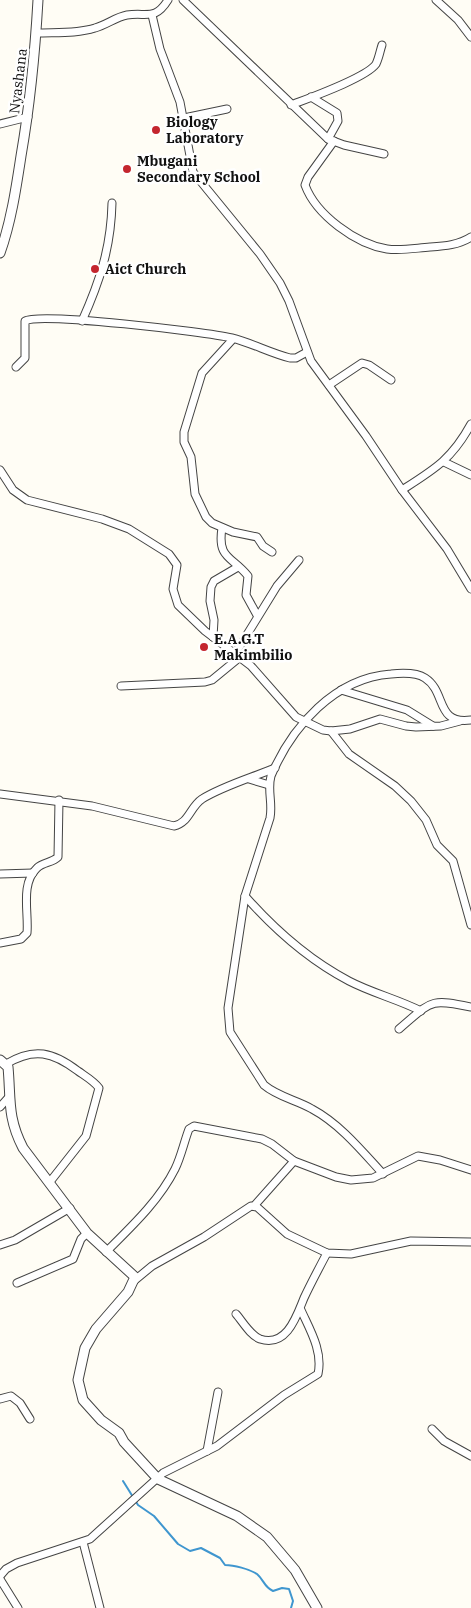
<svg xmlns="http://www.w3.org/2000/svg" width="471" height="1608" viewBox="0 0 471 1608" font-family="'IBM Plex Serif',serif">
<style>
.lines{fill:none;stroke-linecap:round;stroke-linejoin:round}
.stream{stroke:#3f96cf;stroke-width:2}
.minor-casing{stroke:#444;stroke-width:9}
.tertiary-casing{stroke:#444;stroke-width:11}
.minor{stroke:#fff;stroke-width:7}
.tertiary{stroke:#fff;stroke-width:9}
.poi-dot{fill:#c4262e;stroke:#fff;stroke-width:2}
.labels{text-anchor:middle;stroke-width:5;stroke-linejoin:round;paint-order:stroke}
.street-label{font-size:14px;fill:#111;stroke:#fff}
.poi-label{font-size:14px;font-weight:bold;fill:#111;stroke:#fff;text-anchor:start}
</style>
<rect width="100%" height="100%" fill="#fffdf5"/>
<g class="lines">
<path class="stream" d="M 123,1481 L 138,1505 L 154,1516 L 178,1544 L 190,1551 L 201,1548 L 220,1558 L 225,1565 C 234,1565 249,1569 257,1574 C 264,1580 264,1587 273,1591 L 282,1588 L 289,1589 L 293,1601 L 291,1608"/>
<defs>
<g id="minor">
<path d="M 183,0 L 328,139 L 344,145 L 384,154"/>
<path d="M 436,0 L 458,20 L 471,37"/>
<path d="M 152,15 L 160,49 L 180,102 L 193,172 L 260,254 L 280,283 L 289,301 L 311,361 L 366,436 L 402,490 L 447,549 L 471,589"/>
<path d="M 36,33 C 55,32 76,34 95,28 C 106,25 116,17 127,15 C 147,12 155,21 168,0"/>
<path d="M 311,97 L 337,113 L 338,121 L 328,139"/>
<path d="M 291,105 C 309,98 366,78 376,64 C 379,58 380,51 382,45"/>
<path d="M 184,118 L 227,109"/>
<path d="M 0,124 L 28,117"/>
<path d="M 334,141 L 308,177 L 305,185 C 316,215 356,244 387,249 C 401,251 416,248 430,247 C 444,246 459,245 471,237"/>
<path d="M 82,321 C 100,281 111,247 112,203"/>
<path d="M 233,339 L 202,373 L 184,432 L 184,442 L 191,457 L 195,494 L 206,517 L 212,523 L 233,532 L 257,537 L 263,546 L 272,552"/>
<path d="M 16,367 L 25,358 L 25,321 C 40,312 206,332 232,338 C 252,343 270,353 290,358 L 296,358 L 307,352"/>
<path d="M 329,385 L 362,363 L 369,365 L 391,380"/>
<path d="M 444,462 L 471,475"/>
<path d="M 0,470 L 13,490 L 27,500 L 102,519 L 129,529 L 169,554 L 177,565 L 173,589 L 178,605 L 205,631 L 251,666 L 296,717 L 323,730 L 331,731 L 350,729 L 380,719 L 406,726 L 416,727 L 441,726 L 460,721"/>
<path d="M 402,490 C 435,469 452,459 471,424"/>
<path d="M 222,528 C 217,559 232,556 248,576 L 246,595 L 257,615"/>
<path d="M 213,637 L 214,620 L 210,601 L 211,587 L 214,581 L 238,567"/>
<path d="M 235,654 L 277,586 L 299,560"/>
<path d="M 121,686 L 205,682 L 212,680 L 240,657"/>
<path d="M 341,690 L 407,710 L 433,726"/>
<path d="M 331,731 L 349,754 L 395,786 L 411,801 L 426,820 L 437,845 L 453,861 L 471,925"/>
<path d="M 249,779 L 269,785"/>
<path d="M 0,794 L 92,806 L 174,826 C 189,823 190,807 202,799 C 223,786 251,778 275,768"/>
<path d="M 0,874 L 33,873"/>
<path d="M 245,896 C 275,930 309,960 349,981 C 372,993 397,999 421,1011"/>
<path d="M 0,943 L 21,939 L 27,933 C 29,913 20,884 37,868 C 43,862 52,863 58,857 L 59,800"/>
<path d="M 399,1029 C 432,1001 429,998 471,1007"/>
<path d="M 6,1064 C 34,1047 53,1052 78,1071 C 85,1076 94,1081 99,1088 L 86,1136 L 49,1183"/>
<path d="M 0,1107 L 8,1098"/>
<path d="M 383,1174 C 362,1151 340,1124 312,1109 C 297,1100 278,1097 264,1085 L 230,1032 L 228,1008 L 245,896 L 270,818 C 273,803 267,790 271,776 C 292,726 335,678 391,674 C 401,673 416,672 425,678 C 447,692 435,725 471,720"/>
<path d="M 254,1206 L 294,1161"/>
<path d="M 0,1245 L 15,1240 L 70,1208"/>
<path d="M 106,1252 C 131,1227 159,1201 175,1169 C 181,1157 184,1142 189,1129 L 194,1126 L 262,1139 L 272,1144 L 294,1161 L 336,1177 L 351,1180 L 373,1178 L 418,1156 L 440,1160 L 471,1170"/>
<path d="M 135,1280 L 152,1266 L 204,1237 L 251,1206 L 257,1207 L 287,1234 L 327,1253 L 351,1254 L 411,1241 L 471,1242"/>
<path d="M 17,1283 L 73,1259 L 81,1239 L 87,1233"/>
<path d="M 236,1314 C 243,1322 250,1335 260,1339 C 287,1348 297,1315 304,1298 C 311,1283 319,1268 327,1253"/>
<path d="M 0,1399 L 11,1396 L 20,1403 L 30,1419"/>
<path d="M 432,1429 L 444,1441 L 471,1456"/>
<path d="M 207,1451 L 218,1392"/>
<path d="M 83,1542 L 100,1608"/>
<path d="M 0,1576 L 6,1569 L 17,1563 L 90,1539 L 163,1473 L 217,1446 L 284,1395 L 318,1374 C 323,1351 310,1330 301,1310"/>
<path d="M 0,1579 L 18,1608"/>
</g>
<g id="tertiary">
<path d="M 0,253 C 11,222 16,189 21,156 C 30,104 35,53 38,0"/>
<path d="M 0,1060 L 8,1067 C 11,1099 7,1117 23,1148 L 87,1233 L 135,1277 L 128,1292 L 96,1329 L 85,1348 L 78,1380 L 83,1400 L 101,1420 L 119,1433 L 124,1442 L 158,1479 L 237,1516 L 267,1537 L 295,1570 L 317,1608"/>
</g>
</defs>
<use href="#minor" class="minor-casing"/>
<use href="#tertiary" class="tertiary-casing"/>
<use href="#minor" class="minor"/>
<use href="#tertiary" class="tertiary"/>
</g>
<g class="poi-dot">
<circle cx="156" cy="130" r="5"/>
<circle cx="127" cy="169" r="5"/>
<circle cx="95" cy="269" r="5"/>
<circle cx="204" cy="647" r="5"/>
</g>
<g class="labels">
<g class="street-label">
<text transform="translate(18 81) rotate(-83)" y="5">Nyashana</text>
</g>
<g class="poi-label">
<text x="166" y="127">Biology<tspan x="166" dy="16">Laboratory</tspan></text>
<text x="137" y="166">Mbugani<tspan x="137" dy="16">Secondary School</tspan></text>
<text x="105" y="274">Aict Church</text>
<text x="214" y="644">E.A.G.T<tspan x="214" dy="16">Makimbilio</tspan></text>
</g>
</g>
</svg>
